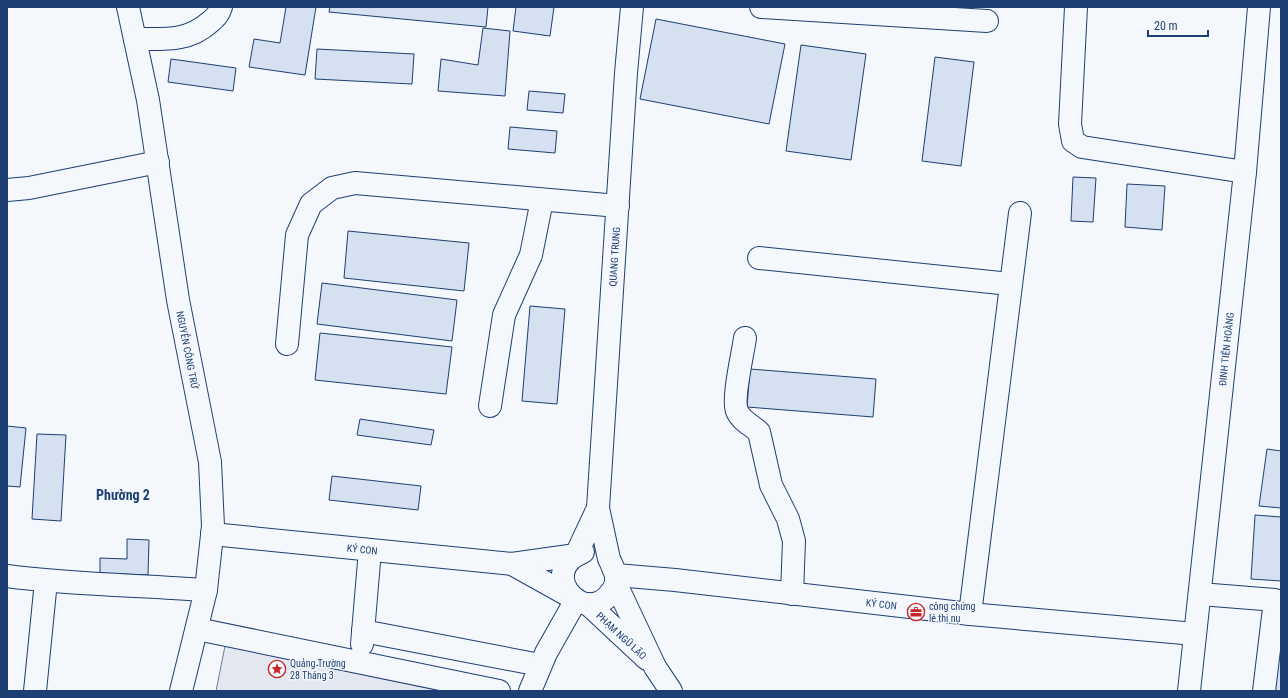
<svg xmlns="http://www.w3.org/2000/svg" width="1288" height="698" viewBox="0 0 1288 698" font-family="'Roboto Condensed',sans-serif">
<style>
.parking{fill:#e3e8f0;stroke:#687fa3}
.building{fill:#d5e0f0;stroke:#1d3f73}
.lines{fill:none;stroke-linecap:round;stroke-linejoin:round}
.minor-casing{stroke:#1d3f73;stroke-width:24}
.minor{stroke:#f4f7fb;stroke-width:22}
.labels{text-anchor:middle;stroke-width:3;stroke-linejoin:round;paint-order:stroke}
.street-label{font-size:10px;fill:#1d3f73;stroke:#f4f7fb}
.poi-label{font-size:10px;fill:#1d3f73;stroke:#f4f7fb;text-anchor:start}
.district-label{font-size:14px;font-weight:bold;fill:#1d3f73;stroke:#f4f7fb}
</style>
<rect width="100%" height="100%" fill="#f4f7fb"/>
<path class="parking" d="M 225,646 L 441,691 L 216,691 Z"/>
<g class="building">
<path d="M 286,7 L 316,7 L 305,75 L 249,67 L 254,39 L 280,43 Z"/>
<path d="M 330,7 L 488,7 L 486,27 L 329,12 Z"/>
<path d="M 516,7 L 554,7 L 550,36 L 513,31 Z"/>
<path d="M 656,19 L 785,44 L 769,124 L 640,99 Z"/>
<path d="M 483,28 L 510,31 L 505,96 L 438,91 L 441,59 L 478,65 Z"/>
<path d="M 801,45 L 866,54 L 851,160 L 786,151 Z"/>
<path d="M 317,49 L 414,54 L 412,84 L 315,79 Z"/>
<path d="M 935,57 L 974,62 L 961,166 L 922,161 Z"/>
<path d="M 171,59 L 236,68 L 233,91 L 168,82 Z"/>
<path d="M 529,91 L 565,94 L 563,113 L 527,110 Z"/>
<path d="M 510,127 L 557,131 L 555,153 L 508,149 Z"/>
<path d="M 1073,177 L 1096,178 L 1093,222 L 1071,221 Z"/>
<path d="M 1127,184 L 1165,186 L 1162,230 L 1125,227 Z"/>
<path d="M 348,231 L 469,243 L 464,291 L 344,278 Z"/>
<path d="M 322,283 L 457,300 L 452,341 L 317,324 Z"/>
<path d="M 530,306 L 565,309 L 557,404 L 522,401 Z"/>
<path d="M 320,333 L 452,347 L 446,394 L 315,380 Z"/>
<path d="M 750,369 L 876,379 L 873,417 L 747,407 Z"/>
<path d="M 360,419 L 434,430 L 431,445 L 357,435 Z"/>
<path d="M 7,426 L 26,428 L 20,487 L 7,486 Z"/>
<path d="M 37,434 L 66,435 L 61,521 L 32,519 Z"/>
<path d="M 1267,449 L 1281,451 L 1281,508 L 1259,506 Z"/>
<path d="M 332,476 L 421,486 L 418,510 L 329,500 Z"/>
<path d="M 1255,515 L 1281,517 L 1281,581 L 1251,579 Z"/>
<path d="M 127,539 L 149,540 L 148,575 L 100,573 L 100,558 L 127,559 Z"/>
<path d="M 1281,638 L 1281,691 L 1275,691 Z"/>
</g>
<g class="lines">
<defs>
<g id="minor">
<path id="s1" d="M 128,7 L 148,100 L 178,300 L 210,462 L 213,526 L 206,590 L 181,691"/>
<path d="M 761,7 L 987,21"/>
<path d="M 1076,7 L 1070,124 L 1073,141 L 1082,147 L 1245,172"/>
<path d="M 135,39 C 164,39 188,42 210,22 C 216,17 219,14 221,7"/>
<path d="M 7,190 L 29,188 L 158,162"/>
<path d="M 759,258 L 1010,284"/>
<path d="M 745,338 C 743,353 732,399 737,411 C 741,421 752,425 759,432 L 771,485 L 788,519 L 794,541 L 792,594"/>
<path d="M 287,344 L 297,235 L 311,204 L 332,188 L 355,183 L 618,206"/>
<path d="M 490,406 L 504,315 L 531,255 L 542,200"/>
<path id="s2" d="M 212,534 L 512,564 L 576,555 L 598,508"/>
<path d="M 583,552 C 532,572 591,637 616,584"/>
<path id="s3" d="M 609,559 L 598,508 L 626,73 L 632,7"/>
<path d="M 611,563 L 616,575 L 616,584 L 655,667 L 671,691"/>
<path d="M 512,564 L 573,598"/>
<path id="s4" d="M 616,575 L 675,580 L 970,614 L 1195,634"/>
<path d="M 7,576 C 73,585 139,585 206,590"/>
<path d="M 1200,594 L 1275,600 L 1264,691"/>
<path id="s5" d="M 588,604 L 647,659"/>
<path d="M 970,614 L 1020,213"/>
<path d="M 197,629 L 499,691"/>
<path d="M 363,631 L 540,665"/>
<path d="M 362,644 L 370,550"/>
<path d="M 35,691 L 46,581"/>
<path d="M 530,691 L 546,653 L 576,600"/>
<path id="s6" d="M 1189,691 L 1245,172 L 1259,7"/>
</g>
</defs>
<use href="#minor" class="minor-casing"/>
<use href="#minor" class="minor"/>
</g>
<defs>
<symbol id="office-ring" viewBox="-11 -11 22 22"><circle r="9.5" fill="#f4f7fb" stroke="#c62828" stroke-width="1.5"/><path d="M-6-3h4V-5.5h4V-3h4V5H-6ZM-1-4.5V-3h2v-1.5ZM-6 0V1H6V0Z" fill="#c62828"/></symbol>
<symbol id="sight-ring" viewBox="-11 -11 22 22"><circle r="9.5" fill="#f4f7fb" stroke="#c62828" stroke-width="1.5"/><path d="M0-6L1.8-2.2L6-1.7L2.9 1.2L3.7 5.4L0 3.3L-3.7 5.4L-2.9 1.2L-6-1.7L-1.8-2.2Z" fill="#c62828"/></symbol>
</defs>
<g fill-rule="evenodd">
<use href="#office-ring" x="906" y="602" width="20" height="20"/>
<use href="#sight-ring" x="267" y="659" width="20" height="20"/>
</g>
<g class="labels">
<g class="street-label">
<text dy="4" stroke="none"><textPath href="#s3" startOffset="304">QUANG TRUNG</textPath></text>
<text dy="4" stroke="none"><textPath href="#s1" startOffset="348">NGUYỄN CÔNG TRỨ</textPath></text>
<text dy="4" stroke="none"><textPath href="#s6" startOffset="344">ĐINH TIÊN HOÀNG</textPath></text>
<text dy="4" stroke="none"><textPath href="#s2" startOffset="151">KÝ CON</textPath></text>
<text dy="4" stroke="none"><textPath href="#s4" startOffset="267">KÝ CON</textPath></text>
<text dy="4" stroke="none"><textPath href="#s5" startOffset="46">PHẠM NGŨ LÃO</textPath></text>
</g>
<g class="poi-label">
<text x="929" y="610">công chứng<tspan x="929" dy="12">lê thị nụ</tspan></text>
<text x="290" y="667">Quảng Trường<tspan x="290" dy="12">28 Tháng 3</tspan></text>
</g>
<g class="district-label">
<text x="123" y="500">Phường 2</text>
</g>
</g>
<rect width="1288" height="698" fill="none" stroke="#1d3f73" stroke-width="16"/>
<path d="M1148 30v6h60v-6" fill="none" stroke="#1d3f73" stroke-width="2"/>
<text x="1154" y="30" font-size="12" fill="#1d3f73" stroke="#f4f7fb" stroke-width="3" paint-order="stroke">20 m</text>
</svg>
